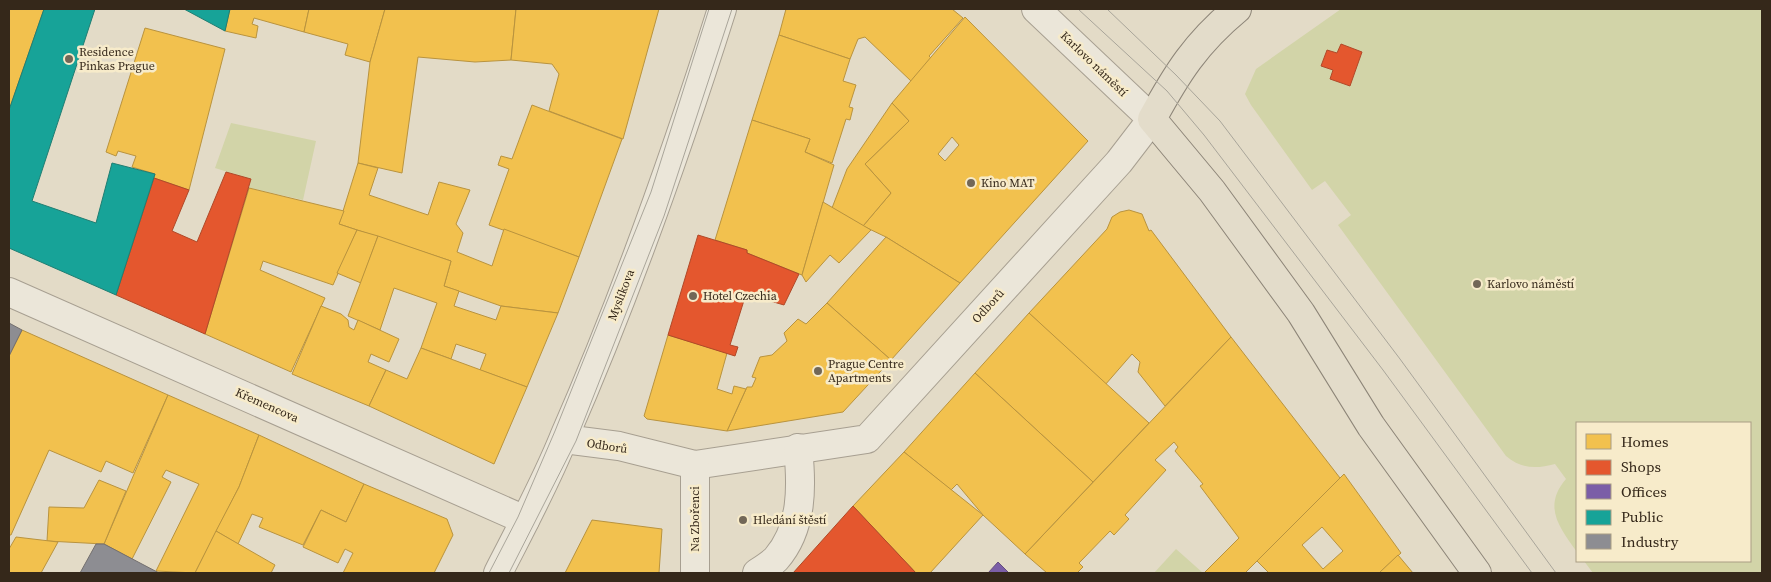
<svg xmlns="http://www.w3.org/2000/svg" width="1771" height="582" viewBox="0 0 1771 582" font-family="'Source Serif 4',serif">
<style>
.green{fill:#d2d4a8;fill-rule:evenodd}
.homes{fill:#f2c14e;stroke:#b9933e;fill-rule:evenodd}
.shops{fill:#e4572e;stroke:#b04928}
.offices{fill:#7b5ea7;stroke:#664e7d}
.public{fill:#17a398;stroke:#207e72}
.industry{fill:#8d8d92;stroke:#736f6e}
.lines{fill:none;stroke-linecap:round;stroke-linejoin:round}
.minor-casing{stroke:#a79f91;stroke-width:30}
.major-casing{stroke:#8d8578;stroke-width:30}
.minor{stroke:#ebe6d9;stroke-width:28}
.major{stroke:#e3dcca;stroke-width:28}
.tram{stroke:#a9a59a;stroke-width:1}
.poi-dot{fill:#726757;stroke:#f7ebca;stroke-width:2}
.labels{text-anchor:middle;stroke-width:5;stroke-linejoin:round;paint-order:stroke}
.poi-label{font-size:12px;fill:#35281a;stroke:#f7ebca;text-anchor:start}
.street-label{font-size:12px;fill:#35281a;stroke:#f7ebca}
</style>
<rect width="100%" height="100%" fill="#e3dbc7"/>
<g class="green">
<path d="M 1341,9 L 1762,9 L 1762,573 L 1593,573 L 1584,561 L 1750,561 L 1750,423 L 1577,423 L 1577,552 C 1560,528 1542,507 1566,479 L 1555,464 C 1536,469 1521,469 1506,456 L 1338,225 L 1351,215 L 1325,181 L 1312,190 L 1251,105 L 1245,94 L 1256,69 ZM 1341,44 L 1362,52 L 1350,86 L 1330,79 L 1333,70 L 1321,66 L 1327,50 L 1337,53 Z"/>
<path d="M 231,123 L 316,141 L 303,200 L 249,188 L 250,179 L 215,168 Z"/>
<path d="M 1176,549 L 1203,573 L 1154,573 Z"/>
</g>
<g class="homes">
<path d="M 9,9 L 44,9 L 9,110 Z"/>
<path d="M 230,9 L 309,9 L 304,32 L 254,18 L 252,24 L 258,26 L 256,38 L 225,31 Z"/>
<path d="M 309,9 L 385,9 L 370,62 L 345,55 L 348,44 L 304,32 Z"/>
<path d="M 385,9 L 516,9 L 511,60 L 475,62 L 418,57 L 402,173 L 358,163 L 370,62 Z"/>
<path d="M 516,9 L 659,9 L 623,139 L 549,111 L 559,74 L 552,64 L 511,60 Z"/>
<path d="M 786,9 L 952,9 L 963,18 L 929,56 L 931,58 L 912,82 L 865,37 L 858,39 L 850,59 L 779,35 Z"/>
<path d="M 965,17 L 1088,141 L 960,283 L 886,237 L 863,226 L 891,193 L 865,164 L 909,121 L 892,103 ZM 952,137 L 959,145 L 945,161 L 938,154 Z"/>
<path d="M 145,28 L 225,49 L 189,190 L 154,178 L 155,174 L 132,167 L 136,156 L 118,151 L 116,156 L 106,152 Z"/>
<path d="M 779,35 L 850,59 L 843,81 L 856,85 L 849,107 L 853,108 L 850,120 L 846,119 L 832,163 L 805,152 L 810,139 L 752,120 Z"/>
<path d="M 892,103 L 909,121 L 865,164 L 891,193 L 863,226 L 832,208 L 847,169 Z"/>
<path d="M 532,105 L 622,139 L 579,257 L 489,225 L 509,169 L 498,165 L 501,156 L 512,159 Z"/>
<path d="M 752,120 L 810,139 L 805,152 L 834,165 L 802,275 L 747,253 L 747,250 L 715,240 Z"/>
<path d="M 358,163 L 378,168 L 369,195 L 428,215 L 439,182 L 470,190 L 456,224 L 463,233 L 457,252 L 492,266 L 504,229 L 579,257 L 558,313 L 501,306 L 444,286 L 451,261 L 339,224 Z"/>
<path d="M 249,188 L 344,211 L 339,224 L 357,230 L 333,285 L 263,261 L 260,270 L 325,298 L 291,372 L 205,334 Z"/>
<path d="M 823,202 L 871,230 L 839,263 L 830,255 L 806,282 L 802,275 Z"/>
<path d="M 1129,210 L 1142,214 L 1149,231 L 1151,230 L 1231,337 L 1165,406 L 1138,372 L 1140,362 L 1132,354 L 1105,385 L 1029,313 L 1107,229 L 1112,217 L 1120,212 Z"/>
<path d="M 357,230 L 378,236 L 361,283 L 337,273 Z"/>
<path d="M 378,236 L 451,261 L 444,286 L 459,291 L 454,306 L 496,320 L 501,306 L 558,313 L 527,387 L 480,370 L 486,354 L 456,344 L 451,359 L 421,348 L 437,303 L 394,288 L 380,330 L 348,316 Z"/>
<path d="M 886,237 L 960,283 L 891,360 L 827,303 Z"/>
<path d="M 827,303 L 891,360 L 843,412 L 727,431 L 747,387 L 752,387 L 756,378 L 752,377 L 760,357 L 772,355 L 787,341 L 784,333 L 798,319 L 806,324 Z"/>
<path d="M 321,306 L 341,314 L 348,320 L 349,327 L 354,330 L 358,320 L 399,339 L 389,362 L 371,354 L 368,362 L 386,370 L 369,406 L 292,374 Z"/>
<path d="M 1029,313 L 1149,423 L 1093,482 L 975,373 Z"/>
<path d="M 22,330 L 168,395 L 133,473 L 106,461 L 101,472 L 49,450 L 11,535 L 9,535 L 9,356 Z"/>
<path d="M 668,335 L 727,353 L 717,389 L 732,394 L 734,386 L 746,389 L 727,431 L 647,419 L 644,416 Z"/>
<path d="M 1231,337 L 1340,478 L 1245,573 L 1204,573 L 1239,538 L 1200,486 L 1203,484 L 1175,451 L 1178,447 L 1174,442 L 1155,460 L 1166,470 L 1125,515 L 1129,519 L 1114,535 L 1110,531 L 1079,563 L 1083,567 L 1077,573 L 1047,573 L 1025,554 Z"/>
<path d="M 421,348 L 527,387 L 494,464 L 369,406 L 386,370 L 407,379 Z"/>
<path d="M 975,373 L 1093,482 L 1025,554 L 983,515 L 957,484 L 951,490 L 904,452 Z"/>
<path d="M 168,395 L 259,435 L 239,487 L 195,573 L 156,571 L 199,484 L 166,470 L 162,477 L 171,482 L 132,559 L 104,544 Z"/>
<path d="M 259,435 L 364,484 L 346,522 L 321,510 L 303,545 L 259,527 L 263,518 L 252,514 L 238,544 L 216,531 L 239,487 Z"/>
<path d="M 904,452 L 983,515 L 930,573 L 916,573 L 853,506 Z"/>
<path d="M 1344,474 L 1401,553 L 1379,573 L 1269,573 L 1257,561 ZM 1322,527 L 1343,551 L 1323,569 L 1302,545 Z"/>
<path d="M 99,480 L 126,491 L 104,544 L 47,541 L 49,507 L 84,508 Z"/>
<path d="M 364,484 L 447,519 L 453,535 L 434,573 L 343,573 L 353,553 L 345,549 L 338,563 L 303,547 L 321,510 L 346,522 Z"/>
<path d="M 592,520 L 662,529 L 659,573 L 565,573 Z"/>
<path d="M 216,531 L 275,565 L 271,573 L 195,573 Z"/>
<path d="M 16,537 L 58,542 L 41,573 L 9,573 L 9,549 Z"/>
<path d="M 1398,555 L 1413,573 L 1379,573 Z"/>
</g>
<g class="shops">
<path d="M 1341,44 L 1362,52 L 1350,86 L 1330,79 L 1333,70 L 1321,66 L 1327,50 L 1337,53 Z"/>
<path d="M 226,172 L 251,179 L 205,334 L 116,295 L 154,178 L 189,190 L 172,231 L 197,242 Z"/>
<path d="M 698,235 L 747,250 L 747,253 L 799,274 L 784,305 L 746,294 L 730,345 L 738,347 L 735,356 L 668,335 Z"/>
<path d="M 853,506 L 916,573 L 793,573 Z"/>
</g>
<path class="offices" d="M 998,562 L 1009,573 L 988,573 Z"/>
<g class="public">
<path d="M 44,9 L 95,9 L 32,201 L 96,223 L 112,163 L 155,174 L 116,295 L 9,248 L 9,110 Z"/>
<path d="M 184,9 L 230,9 L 225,31 Z"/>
</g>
<g class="industry">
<path d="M 9,323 L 22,330 L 9,356 Z"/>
<path d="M 96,544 L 104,544 L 159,573 L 80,573 Z"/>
</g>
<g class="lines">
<defs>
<g id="minor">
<path d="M 9,292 L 525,520"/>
<path d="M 564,439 L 619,446 L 695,465 L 867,439 L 1119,162 L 1152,119 L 1036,9"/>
<path d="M 695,465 L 695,573"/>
<path d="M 498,573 C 521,528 545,484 564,437 C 625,298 676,154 722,9"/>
<path d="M 757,573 C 763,569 771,564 776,559 C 803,528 802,486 798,448"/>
</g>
<path id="major" d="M 1237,9 C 1196,43 1177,73 1152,119 L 1212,191 L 1301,313 L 1371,426 L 1477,573"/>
</defs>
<use href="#minor" class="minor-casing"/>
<use href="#major" class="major-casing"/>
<use href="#minor" class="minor"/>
<use href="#major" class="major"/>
<g class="tram">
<path d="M 1078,9 L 1167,91 L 1204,135 L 1383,370 L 1532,573"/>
<path d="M 1107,9 L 1176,75 L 1220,121 L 1400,359 L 1556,573"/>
<path d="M 489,573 L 518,517 L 555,431 L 651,192 L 709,9"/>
<path d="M 509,573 L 576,441 L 594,395 L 664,216 L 732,9"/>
</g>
</g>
<g class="poi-dot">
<circle cx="69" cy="59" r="5"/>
<circle cx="971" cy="183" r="5"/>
<circle cx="1477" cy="284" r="5"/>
<circle cx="693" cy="296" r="5"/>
<circle cx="818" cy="371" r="5"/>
<circle cx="743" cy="520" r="5"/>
</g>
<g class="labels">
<g class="poi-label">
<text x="79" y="56">Residence<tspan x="79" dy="14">Pinkas Prague</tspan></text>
<text x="981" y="187">Kino MAT</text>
<text x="1487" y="288">Karlovo náměstí</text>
<text x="703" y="300">Hotel Czechia</text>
<text x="828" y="368">Prague Centre<tspan x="828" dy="14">Apartments</tspan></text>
<text x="753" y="524">Hledání štěstí</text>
</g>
<g class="street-label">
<text transform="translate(1094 64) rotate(44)" y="4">Karlovo náměstí</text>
<text transform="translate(621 295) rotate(-69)" y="4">Myslíkova</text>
<text transform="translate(988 306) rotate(-48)" y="4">Odborů</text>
<text transform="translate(267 405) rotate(24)" y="4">Křemencova</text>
<text transform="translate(607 446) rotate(9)" y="4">Odborů</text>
<text transform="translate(695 519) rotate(-90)" y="4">Na Zbořenci</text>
</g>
</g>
<rect width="1771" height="582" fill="none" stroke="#35281a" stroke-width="20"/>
<rect x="1576" y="422" width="175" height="140" fill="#f7ebca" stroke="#a99d84"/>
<rect x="1586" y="434" width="25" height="15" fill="#f2c14e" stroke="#a99d84"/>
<text x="1621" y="447" font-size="15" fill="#35281a">Homes</text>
<rect x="1586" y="460" width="25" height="15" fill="#e4572e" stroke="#a99d84"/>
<text x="1621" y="472" font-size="15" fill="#35281a">Shops</text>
<rect x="1586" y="484" width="25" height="15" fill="#7b5ea7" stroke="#a99d84"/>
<text x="1621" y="497" font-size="15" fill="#35281a">Offices</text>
<rect x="1586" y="510" width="25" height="15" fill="#17a398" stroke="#a99d84"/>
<text x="1621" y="522" font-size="15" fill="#35281a">Public</text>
<rect x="1586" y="534" width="25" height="15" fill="#8d8d92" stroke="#a99d84"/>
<text x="1621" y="547" font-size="15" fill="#35281a">Industry</text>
</svg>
